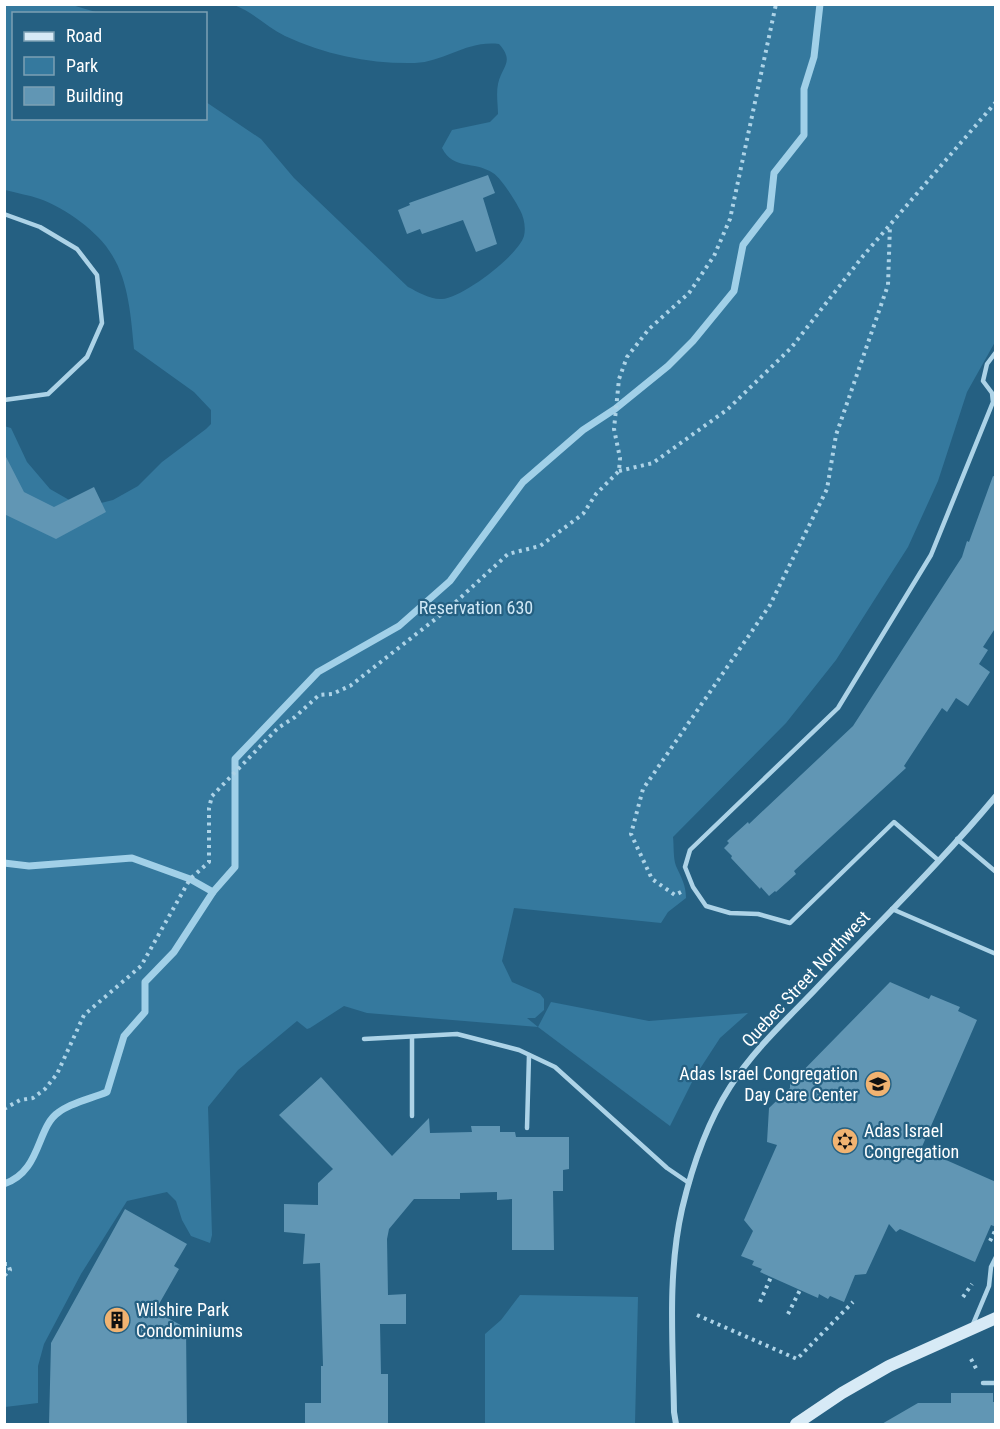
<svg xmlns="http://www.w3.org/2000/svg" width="1000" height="1429" viewBox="0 0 1000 1429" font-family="'Roboto Condensed',sans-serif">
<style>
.green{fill:#35799e}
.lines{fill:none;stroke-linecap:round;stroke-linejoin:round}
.stream{stroke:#a1d0e8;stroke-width:7}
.building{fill:#6196b4}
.path{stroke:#add3e7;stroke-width:4;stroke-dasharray:3 4.5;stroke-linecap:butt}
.lane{stroke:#add3e7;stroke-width:4.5}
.street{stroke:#add3e7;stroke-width:6}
.secondary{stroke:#d7eaf6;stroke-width:12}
.labels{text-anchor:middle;stroke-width:4.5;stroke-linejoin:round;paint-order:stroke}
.park-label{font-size:18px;fill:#d0e8f6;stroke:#256082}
.street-label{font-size:18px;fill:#fff;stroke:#256082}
.poi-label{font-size:18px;fill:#fff;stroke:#256082;text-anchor:start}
</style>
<rect width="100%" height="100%" fill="#256082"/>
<g class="green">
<path d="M 5,5 L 72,5 L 99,13 L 14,14 L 14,118 L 206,118 L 206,102 L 261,139 L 294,178 L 408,287 C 418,292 431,300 442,299 C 462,298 518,256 524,236 C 526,228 524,217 520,210 C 515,200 501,178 493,173 C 473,160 454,171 442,148 L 452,130 L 490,122 L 498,114 C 498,105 496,94 498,84 C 502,66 515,62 499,44 C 467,40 444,62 415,63 C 371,64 325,55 285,36 C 267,27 253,12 234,5 L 995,5 L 995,342 L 967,392 L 938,481 L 908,547 L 836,660 L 786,723 L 673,837 C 674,845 673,858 676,866 C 681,877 686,885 686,898 L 668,912 L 661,923 L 514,908 L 502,961 L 512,982 L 540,994 L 544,999 L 544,1010 L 535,1018 L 527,1018 L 538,1027 L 551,1002 L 649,1021 L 748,1013 L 720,1038 L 694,1078 L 670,1126 L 538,1027 L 367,1013 L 344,1006 L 310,1028 L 307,1029 L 297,1021 L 238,1070 L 208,1107 L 212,1235 L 210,1243 L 191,1236 L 182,1220 L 176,1201 L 167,1192 L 127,1201 L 81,1274 L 44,1344 L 38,1366 L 38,1403 L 5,1407 L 4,426 L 11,428 L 27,462 L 50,489 L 71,501 L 89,506 L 113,500 L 138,486 L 162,462 L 206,429 L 211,424 L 211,410 L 194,392 L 134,349 C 131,319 129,282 112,255 C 99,232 65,208 40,199 C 29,195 16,193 5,190 Z"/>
<path d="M 520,1295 L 638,1297 L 635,1424 L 485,1424 L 485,1334 L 501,1320 Z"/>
</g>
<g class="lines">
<g class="stream">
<path d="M 4,863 L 29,866 L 132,858 L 190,879 L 213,892"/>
<path d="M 4,1184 C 42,1171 36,1127 59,1112 C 70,1103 93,1098 107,1092 L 124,1036 L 145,1012 L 145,982 L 174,952 L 213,892 L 235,867 L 235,759 L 318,672 L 399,626 L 450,581 L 523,482 L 583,430 L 615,409 L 668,366 L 693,341 L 734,291 L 743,245 L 770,210 L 774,173 L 804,135 L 804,89 L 814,57 L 820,4"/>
</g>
</g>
<g class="building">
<path d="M 488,175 L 495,193 L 483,198 L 497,244 L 476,252 L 463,220 L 422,234 L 420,229 L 407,234 L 398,210 L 410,205 L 409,203 Z"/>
<path d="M 4,453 L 24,492 L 54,507 L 94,487 L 106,512 L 56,539 L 4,514 Z"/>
<path d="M 993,476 L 996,477 L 996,627 L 983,647 L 988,650 L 979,664 L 990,672 L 968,706 L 956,698 L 947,712 L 942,708 L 904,766 L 906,768 L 794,871 L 796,874 L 776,892 L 775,891 L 769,896 L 761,887 L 760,889 L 731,858 L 732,856 L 724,848 L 729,843 L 727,841 L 748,822 L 749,824 L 853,726 L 962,557 L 967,541 L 969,542 Z"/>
<path d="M 890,982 L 929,999 L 931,995 L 960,1007 L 958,1011 L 977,1020 L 921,1149 L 996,1182 L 996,1227 L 991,1225 L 975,1262 L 900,1229 L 896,1232 L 889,1224 L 866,1274 L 855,1275 L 844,1302 L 830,1296 L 828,1299 L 819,1294 L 818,1298 L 760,1272 L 762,1269 L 752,1265 L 754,1261 L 741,1256 L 753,1231 L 744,1220 L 777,1145 L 767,1142 L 769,1108 L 790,1088 L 790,1084 Z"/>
<path d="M 321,1077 L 392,1156 L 429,1118 L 430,1133 L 472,1132 L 471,1126 L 500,1126 L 500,1132 L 515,1132 L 516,1137 L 569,1137 L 569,1169 L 563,1170 L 563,1191 L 553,1191 L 554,1250 L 512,1250 L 512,1199 L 497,1200 L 497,1192 L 460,1193 L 460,1199 L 414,1199 L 389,1229 L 387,1239 L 388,1295 L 406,1294 L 406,1324 L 380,1324 L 381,1374 L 388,1374 L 388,1425 L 305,1425 L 305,1403 L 321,1403 L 321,1366 L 323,1366 L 320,1263 L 303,1264 L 305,1234 L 284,1232 L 284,1204 L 318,1205 L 318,1183 L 333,1169 L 279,1115 Z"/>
<path d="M 125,1209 L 187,1244 L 174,1266 L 179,1269 L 155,1311 L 186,1328 L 187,1425 L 49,1425 L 51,1343 Z"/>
<path d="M 951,1393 L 993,1393 L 993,1402 L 996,1402 L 996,1425 L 880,1425 L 918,1403 L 951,1403 Z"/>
</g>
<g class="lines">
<g class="path">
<path d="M 619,471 L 653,463 L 728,409 L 791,348 L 863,256 L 996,102"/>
<path d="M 681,892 L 675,895 L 652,879 L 631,834 L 643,789 L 770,605 L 827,489 L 836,435 L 888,285 L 890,225"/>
<path d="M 4,1109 L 20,1100 L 33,1098 L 45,1089 L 57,1074 L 84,1015 L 141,966 L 190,879 L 209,862 L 209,808 L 212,796 L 278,728 L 295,717 L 319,695 L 332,694 L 350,686 L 447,610 L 508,554 L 540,546 L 583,514 L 596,494 L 619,471 L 620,458 L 614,429 L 619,379 L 627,357 L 649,329 L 689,293 L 714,256 L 730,219 L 776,4"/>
<path d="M 990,1241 L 996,1229"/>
<path d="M 4,1264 L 8,1264 L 10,1270 L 4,1276"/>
<path d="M 963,1297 L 972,1284"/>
<path d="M 760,1302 L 771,1277"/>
<path d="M 788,1314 L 800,1290"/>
<path d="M 697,1315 L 797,1359 L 853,1302"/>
<path d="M 971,1359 L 978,1372"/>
</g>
<g class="lane">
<path d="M 4,214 L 40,227 L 77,249 L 97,275 L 102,323 L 87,357 L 48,394 L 4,400"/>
<path d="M 957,839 L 996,872"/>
<path d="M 938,860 L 894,822 L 790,923 L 758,914 L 730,913 L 706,906 L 693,887 L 685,867 L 690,850 L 838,708 L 931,555 L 993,402 L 992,393 L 983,381 L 987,364 L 996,352"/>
<path d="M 892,909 L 996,954"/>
<path d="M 364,1039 L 457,1034 L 519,1050 L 555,1067 L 667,1168 L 689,1183"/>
<path d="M 412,1116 L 412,1037"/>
<path d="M 527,1128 L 529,1055"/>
<path d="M 973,1324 L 989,1286 L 991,1267 L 996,1257"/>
<path d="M 983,1383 L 996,1383"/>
</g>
<path class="street" d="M 676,1424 L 674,1412 C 673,1345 667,1275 682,1209 C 692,1167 707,1123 730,1087 C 753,1051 784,1022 813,992 C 874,927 939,865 996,796"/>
<path class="secondary" d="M 796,1424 L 842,1393 L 889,1366 L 996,1318"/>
</g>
<defs>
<symbol id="school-disc" viewBox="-11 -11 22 22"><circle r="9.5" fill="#f1b371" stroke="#256082"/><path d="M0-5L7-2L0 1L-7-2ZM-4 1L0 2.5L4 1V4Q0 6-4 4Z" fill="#111"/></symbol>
<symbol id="synagogue-disc" viewBox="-11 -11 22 22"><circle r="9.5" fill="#f1b371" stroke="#256082"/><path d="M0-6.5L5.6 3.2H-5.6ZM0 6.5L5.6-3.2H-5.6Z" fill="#111"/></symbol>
<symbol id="building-disc" viewBox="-11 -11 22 22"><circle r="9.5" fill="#f1b371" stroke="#256082"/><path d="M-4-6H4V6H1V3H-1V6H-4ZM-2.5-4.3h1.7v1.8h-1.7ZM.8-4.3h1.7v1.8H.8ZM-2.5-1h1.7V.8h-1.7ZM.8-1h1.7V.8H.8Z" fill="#111"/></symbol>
</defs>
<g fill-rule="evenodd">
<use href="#school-disc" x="863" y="1069" width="30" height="30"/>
<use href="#synagogue-disc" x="830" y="1126" width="30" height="30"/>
<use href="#building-disc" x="102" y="1305" width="30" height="30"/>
</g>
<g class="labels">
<g class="park-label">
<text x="476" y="614">Reservation 630</text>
</g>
<g class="street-label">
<text transform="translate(806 979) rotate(-47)" y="6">Quebec Street Northwest</text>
</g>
<g class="poi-label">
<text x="858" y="1080" text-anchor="end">Adas Israel Congregation<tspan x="858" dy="21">Day Care Center</tspan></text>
<text x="864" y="1137">Adas Israel<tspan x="864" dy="21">Congregation</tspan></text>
<text x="136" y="1316">Wilshire Park<tspan x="136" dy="21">Condominiums</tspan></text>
</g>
</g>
<rect width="1000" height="1429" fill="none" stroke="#ffffff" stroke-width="12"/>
<rect x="12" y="12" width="195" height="108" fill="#256082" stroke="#7ca0b4" stroke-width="1.5"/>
<rect x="24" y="32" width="30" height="9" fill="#d7eaf6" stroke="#7ca0b4" stroke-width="1.5"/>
<text x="66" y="42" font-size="18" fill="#ffffff">Road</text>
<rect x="24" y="57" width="30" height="18" fill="#35799e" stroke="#7ca0b4" stroke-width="1.5"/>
<text x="66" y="72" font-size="18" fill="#ffffff">Park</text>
<rect x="24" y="87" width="30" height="18" fill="#6196b4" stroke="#7ca0b4" stroke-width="1.5"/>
<text x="66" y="102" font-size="18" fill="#ffffff">Building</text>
</svg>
